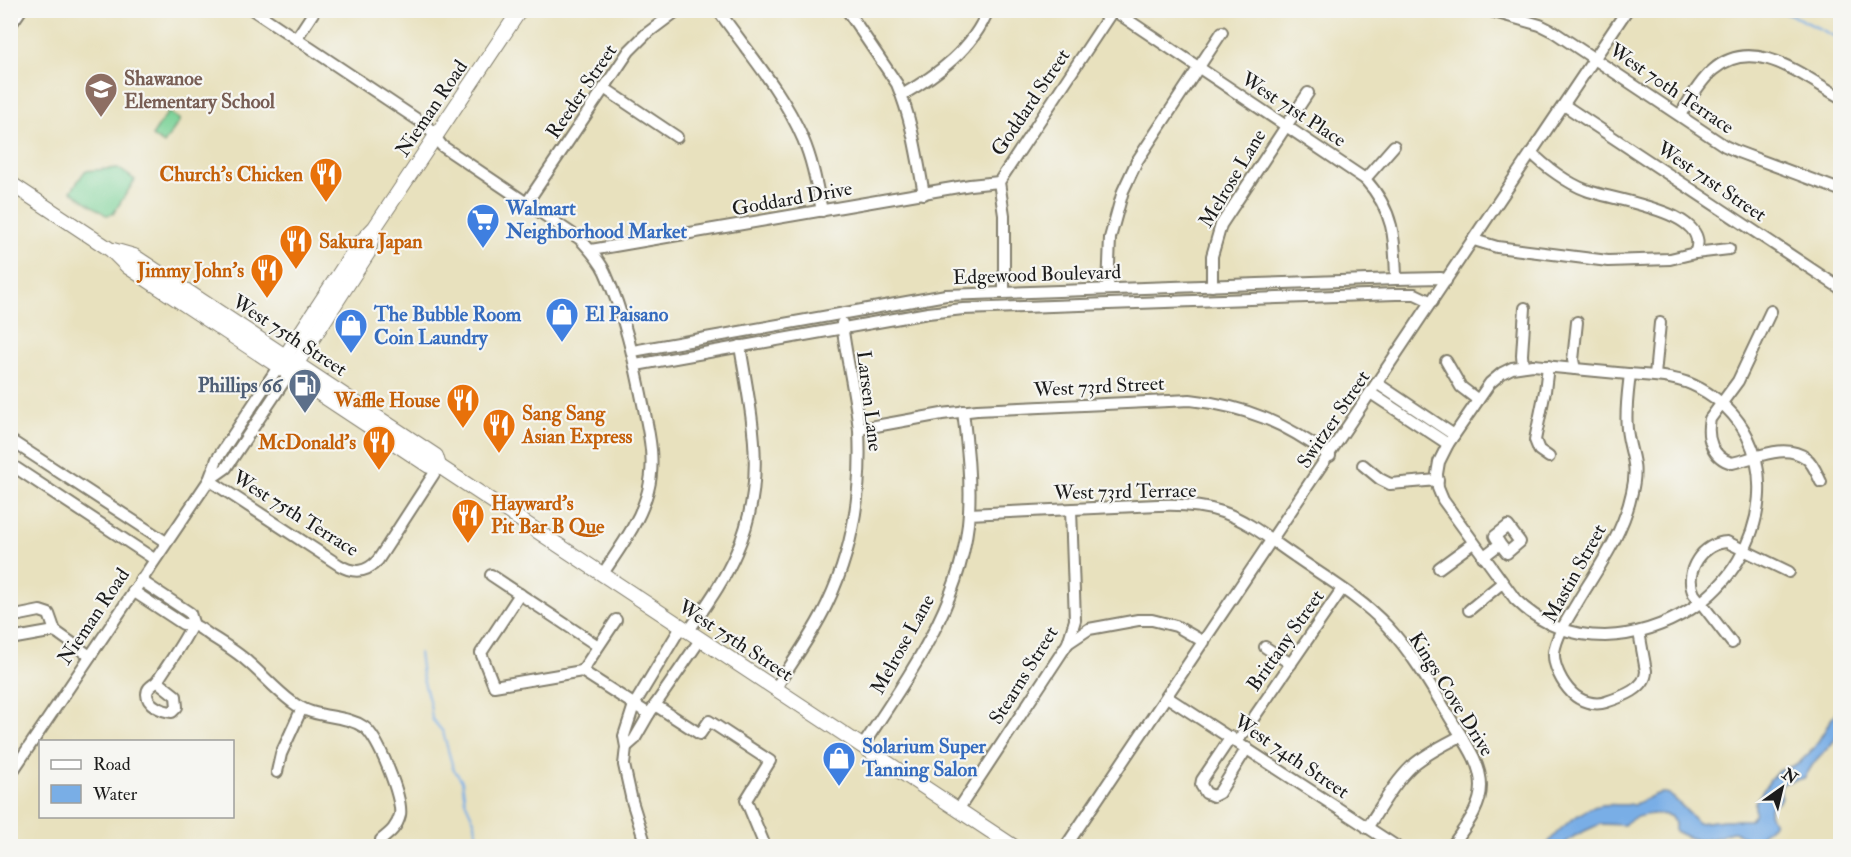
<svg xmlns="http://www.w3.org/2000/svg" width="1851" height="857" viewBox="0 0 1851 857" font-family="'IM FELL Double Pica',serif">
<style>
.green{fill:#7ad297;stroke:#4b775a;stroke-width:1.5}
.water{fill:#79aee6;stroke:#4a6581;stroke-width:1.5}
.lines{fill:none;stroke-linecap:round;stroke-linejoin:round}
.stream{stroke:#79aee6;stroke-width:2}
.minor-casing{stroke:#827e6d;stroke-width:14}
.major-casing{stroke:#827e6d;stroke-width:16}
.minor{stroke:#fff;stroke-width:10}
.major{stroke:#fff;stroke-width:14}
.labels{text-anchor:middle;stroke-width:4.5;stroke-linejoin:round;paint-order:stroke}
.education-label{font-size:20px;font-weight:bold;fill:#785e54;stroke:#f6f6f2;text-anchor:start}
.street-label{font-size:20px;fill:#1c1c1c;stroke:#f6f6f2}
.food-label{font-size:20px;font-weight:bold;fill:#c56008;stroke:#f6f6f2;text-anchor:end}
.shop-label{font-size:20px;font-weight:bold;fill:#366cbe;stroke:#f6f6f2;text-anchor:start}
.service-label{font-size:20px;font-weight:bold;fill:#4e5e75;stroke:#f6f6f2;text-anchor:end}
</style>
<rect width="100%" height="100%" fill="#f6f6f2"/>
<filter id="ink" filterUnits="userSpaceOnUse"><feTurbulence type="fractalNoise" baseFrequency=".0167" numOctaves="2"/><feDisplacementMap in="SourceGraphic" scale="12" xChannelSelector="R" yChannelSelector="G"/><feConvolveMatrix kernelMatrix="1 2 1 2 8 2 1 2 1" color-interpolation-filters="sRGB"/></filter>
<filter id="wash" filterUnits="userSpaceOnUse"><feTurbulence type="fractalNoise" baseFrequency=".008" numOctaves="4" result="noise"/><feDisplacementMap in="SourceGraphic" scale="24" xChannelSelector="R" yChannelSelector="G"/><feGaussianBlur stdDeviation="1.35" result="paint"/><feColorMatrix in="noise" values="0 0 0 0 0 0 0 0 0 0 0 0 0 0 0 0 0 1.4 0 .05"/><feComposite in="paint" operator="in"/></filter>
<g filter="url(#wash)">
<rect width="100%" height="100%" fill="#e8e1be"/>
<g class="green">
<path d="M 168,112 L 180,120 L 164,144 L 152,136 Z"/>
<path d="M 118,168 L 135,180 L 113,214 L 106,215 L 71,191 L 85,171 Z"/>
</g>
<path class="water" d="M 1840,705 C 1841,736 1839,737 1817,759 C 1812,764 1809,772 1804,778 L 1784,783 L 1780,788 C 1782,798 1781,802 1771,806 L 1769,813 L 1774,823 L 1753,842 C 1746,840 1739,831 1732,832 C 1727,833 1722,836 1718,837 C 1701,843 1690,839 1675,831 L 1675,823 L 1670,816 C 1657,812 1634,814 1624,825 L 1600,824 L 1576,835 L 1561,846 L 1546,846 C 1556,831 1582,808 1601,805 C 1613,803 1625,807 1637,803 C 1647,800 1657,790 1668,794 C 1676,798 1691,816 1698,823 L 1724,820 L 1750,820 L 1755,813 L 1755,802 L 1771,779 L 1778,771 L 1798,764 L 1814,748 Z"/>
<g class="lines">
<g class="stream">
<path d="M 1778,10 L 1800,19 L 1840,39"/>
<path d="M 419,653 L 422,675 L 430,704 L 432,719 L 443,732 L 453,768 L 462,781 L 465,801 L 475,823 L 478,846"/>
</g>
</g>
</g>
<g filter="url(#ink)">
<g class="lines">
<defs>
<g id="minor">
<path d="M 253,10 L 427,126 L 442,146 L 580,239 C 589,249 599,259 605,272 C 624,314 634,359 643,404 C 649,433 656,461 648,491 C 640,522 619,549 602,575"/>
<path d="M 718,10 C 747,51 783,92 803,139 C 813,162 817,187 822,211"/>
<path d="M 847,10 L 897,84 C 912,120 917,156 924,194"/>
<path d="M 1487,10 L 1540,25 L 1554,32 L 1725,146 L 1738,152 L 1840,190"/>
<path d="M 10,26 L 21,10"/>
<path d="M 296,39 L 315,10"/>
<path d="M 604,88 L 677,137"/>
<path d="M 902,95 C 937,75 973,49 988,10"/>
<path d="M 1564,105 L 1840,288"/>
<path d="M 1680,115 C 1690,100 1699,82 1713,70 C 1754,34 1804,77 1840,97"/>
<path d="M 1365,179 L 1394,146"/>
<path d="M 526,204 L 629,51 L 646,34 L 678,10"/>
<path d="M 1474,240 L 1497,247 L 1608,261 L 1670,259 L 1695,253 C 1715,211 1609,200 1586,190 C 1569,184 1544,166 1532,153"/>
<path d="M 591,250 L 970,185 L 999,182"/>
<path d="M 1695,253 L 1729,249"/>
<path d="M 1212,286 L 1212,256 L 1221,225 L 1308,93"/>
<path d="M 1108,289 L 1110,238 L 1123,191 L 1137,161 L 1222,32"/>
<path d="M 1004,292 L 1004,215 L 999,182 L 1113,10 L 1365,179 C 1394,211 1395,238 1396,279"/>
<path d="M 1771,311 L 1738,381 L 1710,419 C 1706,437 1712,458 1732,463 C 1754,459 1784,442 1806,458 C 1813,463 1817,474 1821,482"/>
<path d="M 633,351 L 946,295 L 1396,279 L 1441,278 L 1446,281"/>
<path d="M 1446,361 L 1461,387 L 1478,400"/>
<path d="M 636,365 L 928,313 L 963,309 L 1396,294 L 1415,294 L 1432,302"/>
<path d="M 1533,365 C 1565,368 1597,371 1628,374 C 1652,376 1678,376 1699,388 C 1790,437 1770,559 1691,609 C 1664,626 1636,635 1605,636 C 1569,636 1540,624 1515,599 L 1443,500 L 1438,488 L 1437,474 L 1439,462 L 1448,444 L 1490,383 L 1502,373 L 1512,368 Z"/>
<path d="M 1523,366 L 1522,355 L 1525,308"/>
<path d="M 1548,366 L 1545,391 L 1535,440 L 1539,450 L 1549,457"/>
<path d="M 1575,369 L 1573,360 L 1577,322"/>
<path d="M 1630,374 C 1628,392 1625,411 1627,429 C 1630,456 1639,462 1632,492 C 1624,531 1601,564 1580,598 C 1571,614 1557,633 1554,652 C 1553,666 1562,683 1572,693 C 1580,701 1594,706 1606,702 C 1621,697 1646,689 1646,671 L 1639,632"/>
<path d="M 1655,375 L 1660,323"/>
<path d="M 1378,384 L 1454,435"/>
<path d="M 1372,394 L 1448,444"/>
<path d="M 859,429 L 942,414 L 977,410 L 1190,400 C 1246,406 1285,423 1330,456"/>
<path d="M 10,440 L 166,542"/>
<path d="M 10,464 L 154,559"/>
<path d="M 1363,465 L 1380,479 L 1390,484 L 1438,480"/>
<path d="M 209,480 L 339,565 C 354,574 366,573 378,560 L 439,466"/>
<path d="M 209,480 L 226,468 L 293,368"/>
<path d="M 969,514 L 1158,505 C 1180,504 1201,505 1222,512 C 1249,521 1272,541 1296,557 C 1326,578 1361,598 1387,626 C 1412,653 1430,684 1449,716 C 1461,737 1481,760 1481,786 C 1481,809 1464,828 1452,846"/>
<path d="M 1483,557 L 1500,544 L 1507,553 L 1520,542 L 1508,526 L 1495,536 L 1500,544"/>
<path d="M 1439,568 L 1473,543"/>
<path d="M 491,575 L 598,646"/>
<path d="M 140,580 L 190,613 L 193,623"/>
<path d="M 133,591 L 183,624 C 195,623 201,629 211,636 C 224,644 237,652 248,662 C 263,675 277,691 292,702 C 315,720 343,713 364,727 C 378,736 403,799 400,815 C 397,827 391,832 381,840"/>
<path d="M 520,594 L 481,653 L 494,686 L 582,671 L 649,714"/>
<path d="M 1469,610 L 1502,583"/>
<path d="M 10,617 L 40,611 L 49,614 L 55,631 L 90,656"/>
<path d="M 688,632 C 705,607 724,581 736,553 C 768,482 752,420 740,346"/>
<path d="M 10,639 L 55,631"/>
<path d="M 1068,643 L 1089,629 L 1138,620 L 1152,620 L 1176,626 L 1204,642"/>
<path d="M 1732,643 L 1694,594 C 1683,571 1703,543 1727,542 L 1789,572"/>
<path d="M 1265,647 L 1291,664"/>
<path d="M 582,671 L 616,620"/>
<path d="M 157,681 L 176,696 L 177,707 L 172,712 C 162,711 147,705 147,694 C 147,686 155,685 158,680 C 170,661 183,644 193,623"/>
<path d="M 775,689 C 793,661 813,634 827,604 C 853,550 862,490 859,431 C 856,395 846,359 842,323"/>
<path d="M 1167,697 L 1396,846"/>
<path d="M 655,705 L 700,734 L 709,721 L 770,761 L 746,800 L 765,846 L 762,846"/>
<path d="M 1231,737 L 1202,780 L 1201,785 L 1206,793 L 1213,796 L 1219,793 L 1247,748"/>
<path d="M 1237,742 L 1342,589"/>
<path d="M 626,747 L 634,740 L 649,714 L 700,640"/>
<path d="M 862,747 C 909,675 964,601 969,512 C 971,478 967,445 963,411"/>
<path d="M 277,772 L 281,754 L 302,708"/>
<path d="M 10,775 L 209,480 L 217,459 L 282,361"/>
<path d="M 958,810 L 1068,643 L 1075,620 L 1071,510"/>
<path d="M 1367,828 C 1381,807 1394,783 1412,766 C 1427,753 1444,745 1461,736"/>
<path d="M 646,846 L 632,801 L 624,765 L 626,747 L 624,736 L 634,705 L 681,627"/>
<path d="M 1066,846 L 1627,10"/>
</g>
<g id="major">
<path d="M 10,183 L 111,250 L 128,267 L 429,466 L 439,466 L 1013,846"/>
<path d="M 113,250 L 134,256 L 436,456 L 439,466"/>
<path d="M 286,355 L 358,245 L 375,227 L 520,10"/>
<path d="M 297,363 L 368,253 L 374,229"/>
</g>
</defs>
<use href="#minor" class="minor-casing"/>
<use href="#major" class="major-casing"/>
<use href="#minor" class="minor"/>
<use href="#major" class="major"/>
</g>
</g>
<defs>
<symbol id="school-pin" viewBox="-11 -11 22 30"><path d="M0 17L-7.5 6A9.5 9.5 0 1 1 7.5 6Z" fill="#8d6e63" stroke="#f6f6f2"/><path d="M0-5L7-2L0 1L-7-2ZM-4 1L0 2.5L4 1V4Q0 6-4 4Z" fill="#fff"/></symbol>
<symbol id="restaurant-pin" viewBox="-11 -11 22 30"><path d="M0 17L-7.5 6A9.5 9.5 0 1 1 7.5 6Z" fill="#e8710a" stroke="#f6f6f2"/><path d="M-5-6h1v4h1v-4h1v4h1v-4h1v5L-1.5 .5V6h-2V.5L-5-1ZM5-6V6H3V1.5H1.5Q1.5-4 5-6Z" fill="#fff"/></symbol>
<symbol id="supermarket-pin" viewBox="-11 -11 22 30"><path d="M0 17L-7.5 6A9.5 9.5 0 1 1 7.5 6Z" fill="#3f7fe0" stroke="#f6f6f2"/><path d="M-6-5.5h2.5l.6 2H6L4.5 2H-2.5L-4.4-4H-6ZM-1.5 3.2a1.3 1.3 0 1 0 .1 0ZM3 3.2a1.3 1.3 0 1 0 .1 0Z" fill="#fff"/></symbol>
<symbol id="shop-pin" viewBox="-11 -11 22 30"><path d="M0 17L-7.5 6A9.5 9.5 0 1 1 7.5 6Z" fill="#3f7fe0" stroke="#f6f6f2"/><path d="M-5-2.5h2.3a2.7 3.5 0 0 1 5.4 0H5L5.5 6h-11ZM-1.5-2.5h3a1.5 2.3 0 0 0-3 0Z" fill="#fff"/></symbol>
<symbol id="fuel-pin" viewBox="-11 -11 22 30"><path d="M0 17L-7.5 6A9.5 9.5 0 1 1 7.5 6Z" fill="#5c6f8a" stroke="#f6f6f2"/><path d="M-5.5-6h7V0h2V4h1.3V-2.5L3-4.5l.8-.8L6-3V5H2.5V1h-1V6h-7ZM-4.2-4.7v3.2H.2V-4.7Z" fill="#fff"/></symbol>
</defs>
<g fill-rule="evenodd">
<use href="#school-pin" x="82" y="70" width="38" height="52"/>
<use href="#restaurant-pin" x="307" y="155" width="38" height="52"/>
<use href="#supermarket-pin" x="464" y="201" width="38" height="52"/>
<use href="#restaurant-pin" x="277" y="222" width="38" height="52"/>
<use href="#restaurant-pin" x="248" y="251" width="38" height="52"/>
<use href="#shop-pin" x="543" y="295" width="38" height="52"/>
<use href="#shop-pin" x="332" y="306" width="38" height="52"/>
<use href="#fuel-pin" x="286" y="366" width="38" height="52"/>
<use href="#restaurant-pin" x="444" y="381" width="38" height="52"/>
<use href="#restaurant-pin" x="480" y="406" width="38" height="52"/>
<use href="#restaurant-pin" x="360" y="423" width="38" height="52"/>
<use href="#restaurant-pin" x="449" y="496" width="38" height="52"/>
<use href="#shop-pin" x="820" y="739" width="38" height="52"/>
</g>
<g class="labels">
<g class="education-label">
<text x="124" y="85">Shawanoe<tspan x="124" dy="23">Elementary School</tspan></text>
</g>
<g class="street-label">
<text transform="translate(1672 88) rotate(34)" y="7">West 70th Terrace</text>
<text transform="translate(581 91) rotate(-56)" y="7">Reeder Street</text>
<text transform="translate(1030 102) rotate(-56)" y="7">Goddard Street</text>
<text transform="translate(431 108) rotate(-56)" y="7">Nieman Road</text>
<text transform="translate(1294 109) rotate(33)" y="7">West 71st Place</text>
<text transform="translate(1232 178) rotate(-59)" y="7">Melrose Lane</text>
<text transform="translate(1712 181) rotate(34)" y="7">West 71st Street</text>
<text transform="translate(792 198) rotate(-10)" y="7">Goddard Drive</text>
<text transform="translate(1037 274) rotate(-2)" y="7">Edgewood Boulevard</text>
<text transform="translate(290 335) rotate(33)" y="7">West 75th Street</text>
<text transform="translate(1099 386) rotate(-3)" y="7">West 73rd Street</text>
<text transform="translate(870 401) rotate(83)" y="7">Larsen Lane</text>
<text transform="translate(1333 419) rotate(-56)" y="7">Switzer Street</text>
<text transform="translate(1125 491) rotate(-1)" y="7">West 73rd Terrace</text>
<text transform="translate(296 513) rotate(32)" y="7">West 75th Terrace</text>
<text transform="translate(1574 573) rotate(-61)" y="7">Mastin Street</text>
<text transform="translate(93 616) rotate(-56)" y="7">Nieman Road</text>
<text transform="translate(736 640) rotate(33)" y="7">West 75th Street</text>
<text transform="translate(1285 640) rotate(-55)" y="7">Brittany Street</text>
<text transform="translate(902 644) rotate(-61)" y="7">Melrose Lane</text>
<text transform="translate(1023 675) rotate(-58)" y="7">Stearns Street</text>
<text transform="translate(1452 694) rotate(58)" y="7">Kings Cove Drive</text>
<text transform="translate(1292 756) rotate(34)" y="7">West 74th Street</text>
</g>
<g class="food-label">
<text x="303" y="181">Church's Chicken</text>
<text x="319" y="248" text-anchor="start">Sakura Japan</text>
<text x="244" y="277">Jimmy John's</text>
<text x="440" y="407">Waffle House</text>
<text x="522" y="420" text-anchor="start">Sang Sang<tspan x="522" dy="23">Asian Express</tspan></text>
<text x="356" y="449">McDonald's</text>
<text x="491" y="510" text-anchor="start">Hayward's<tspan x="491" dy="23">Pit Bar B Que</tspan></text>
</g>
<g class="shop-label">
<text x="506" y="215">Walmart<tspan x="506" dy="23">Neighborhood Market</tspan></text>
<text x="374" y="321">The Bubble Room<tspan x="374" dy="23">Coin Laundry</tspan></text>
<text x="585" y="321">El Paisano</text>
<text x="862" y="753">Solarium Super<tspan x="862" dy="23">Tanning Salon</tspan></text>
</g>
<g class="service-label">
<text x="282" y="392">Phillips 66</text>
</g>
</g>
<rect width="1851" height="857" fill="none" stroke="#f6f6f2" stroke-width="36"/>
<rect x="39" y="740" width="195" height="78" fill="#f6f6f2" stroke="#9f9f9c" stroke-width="1.5"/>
<rect x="51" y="760" width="30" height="9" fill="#ffffff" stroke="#9f9f9c" stroke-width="1.5"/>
<text x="93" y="770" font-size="18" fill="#1c1c1c">Road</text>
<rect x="51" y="785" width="30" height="18" fill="#79aee6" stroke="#9f9f9c" stroke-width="1.5"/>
<text x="93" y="800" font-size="18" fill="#1c1c1c">Water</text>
<g transform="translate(1782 788) rotate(34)" stroke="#f6f6f2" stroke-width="4.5" paint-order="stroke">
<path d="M0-4.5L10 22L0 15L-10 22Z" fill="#1c1c1c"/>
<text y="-9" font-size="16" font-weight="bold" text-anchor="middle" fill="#1c1c1c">N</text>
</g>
</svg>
